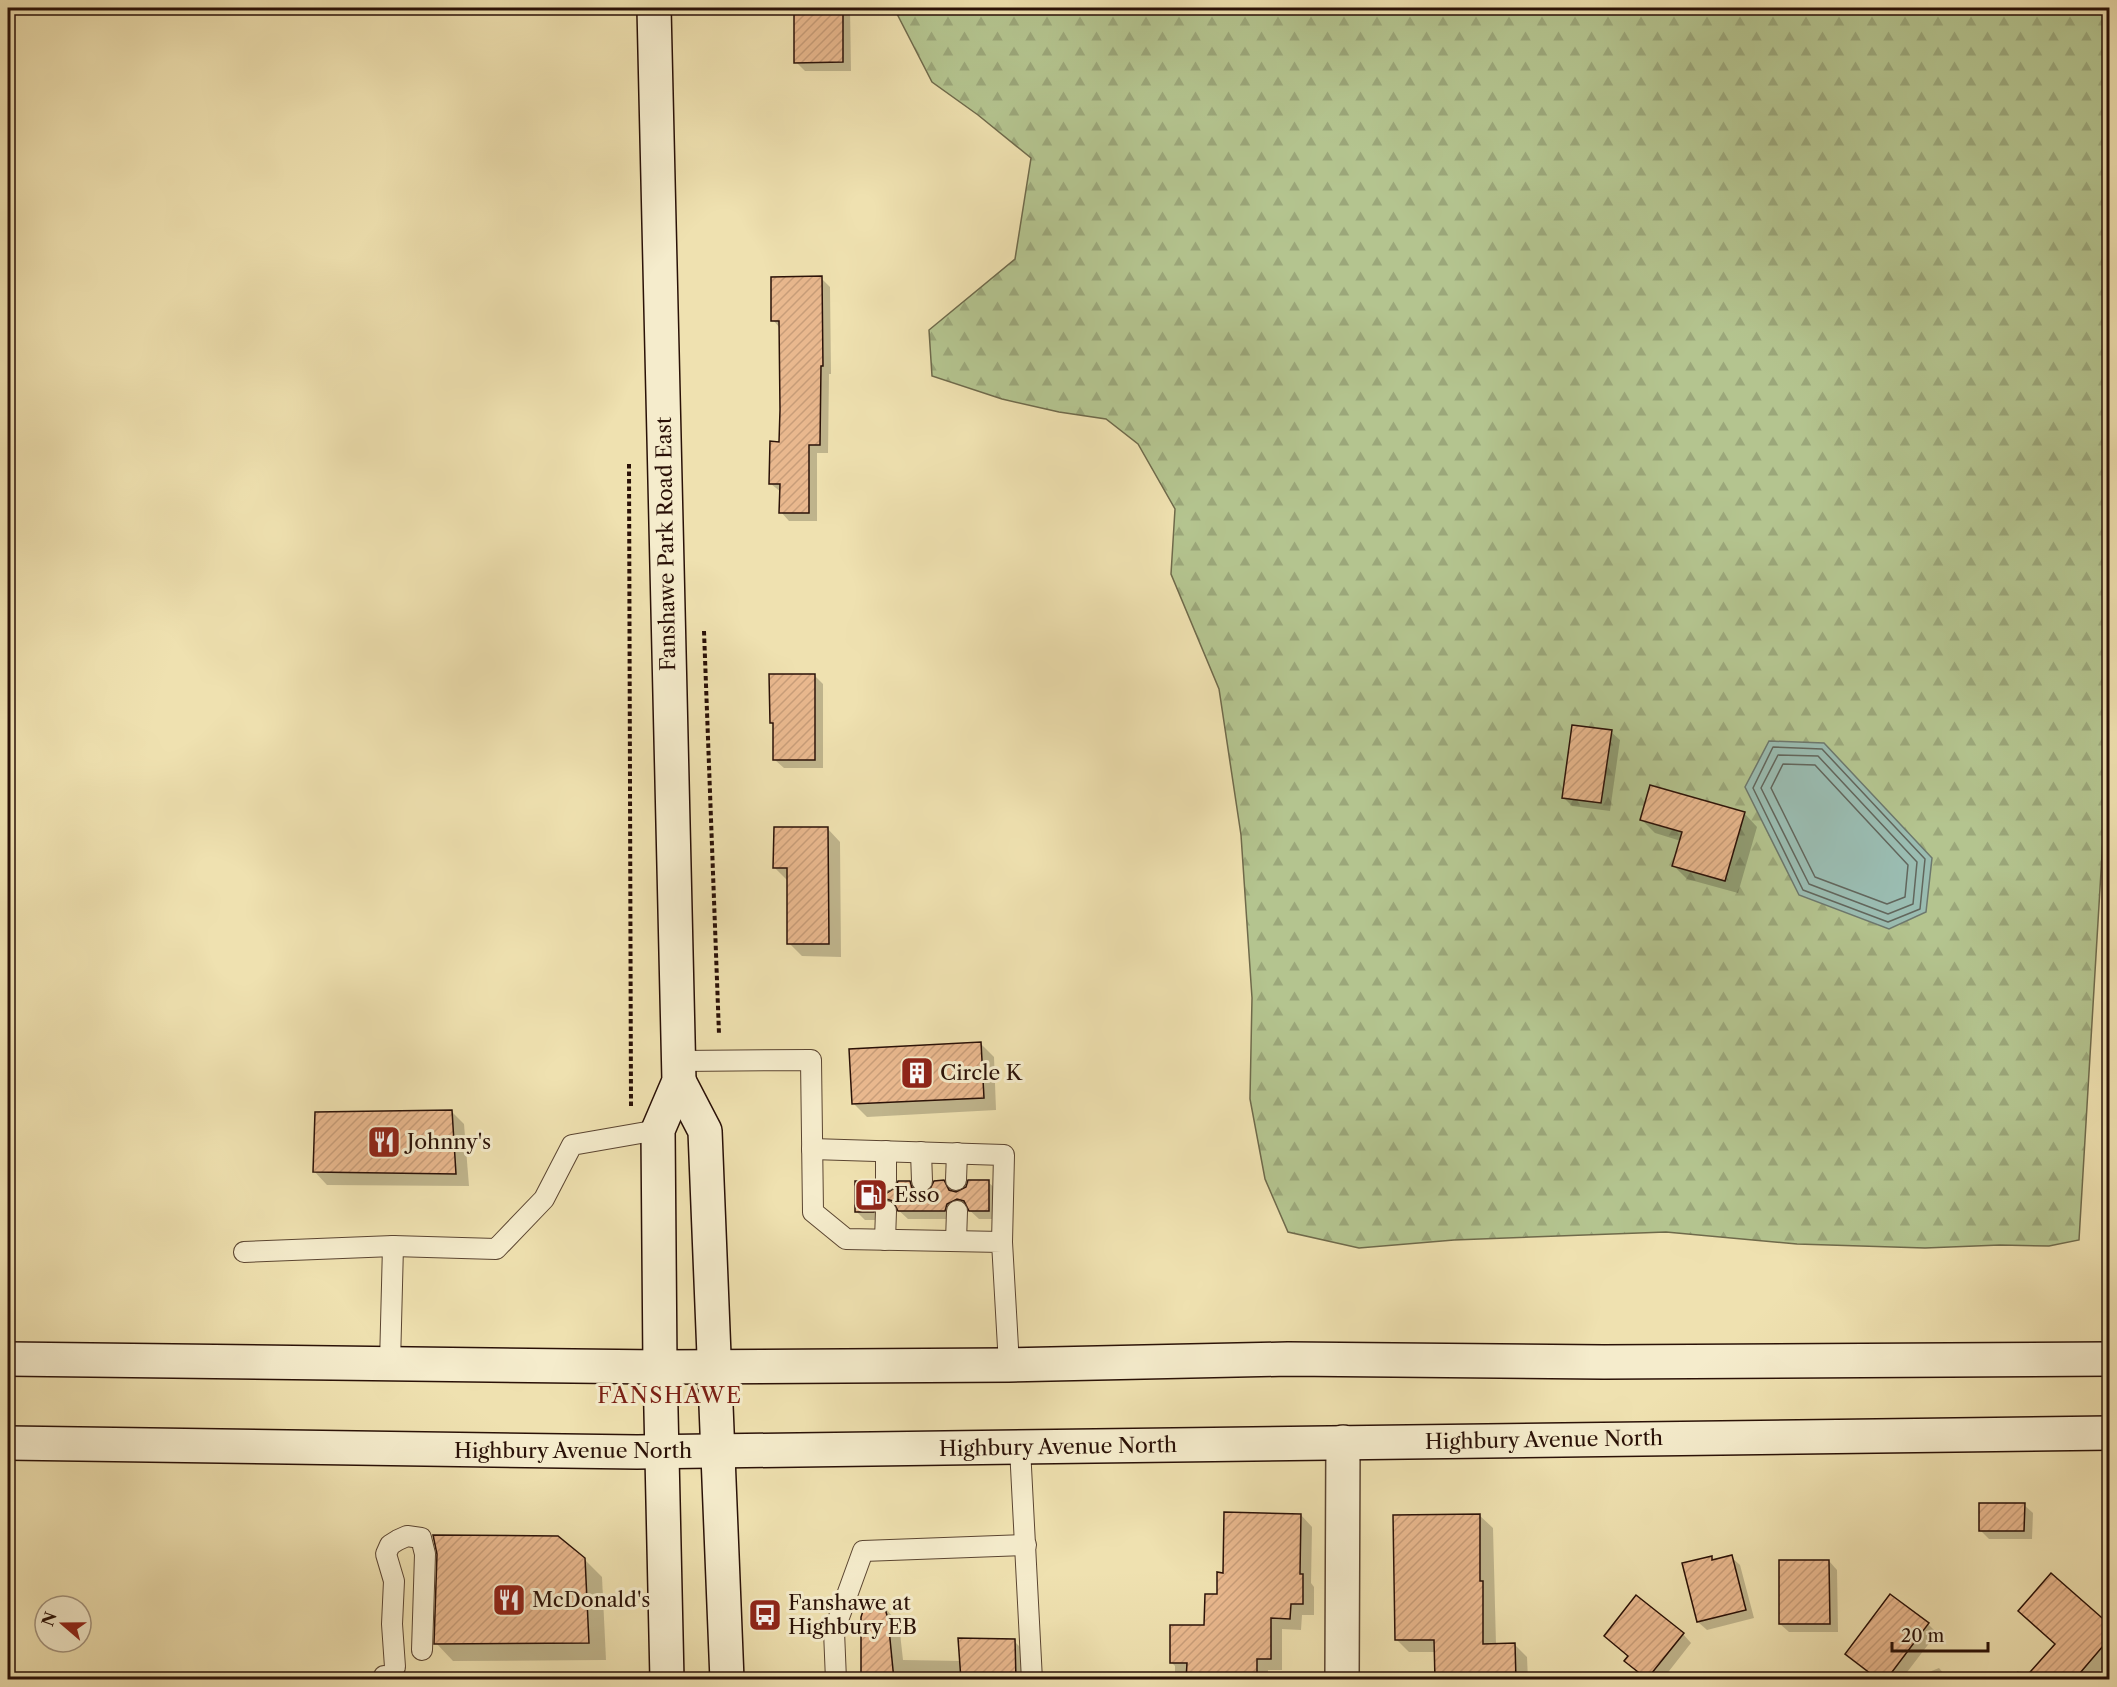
<svg xmlns="http://www.w3.org/2000/svg" width="2117" height="1687" viewBox="0 0 2117 1687" font-family="'Libre Caslon Text',serif">
<style>
.forest{fill:url(#forest-firs);stroke:#6f6a4b;stroke-width:1.5}
.water{fill:#9abcb1;stroke:#6d786d;stroke-width:1.5}
.shadow{fill:#0003}
.lines{fill:none;stroke-linecap:round;stroke-linejoin:round}
.shore{stroke:#62665c;stroke-width:1.5}
.building{fill:url(#building-hatch);stroke:#2a1107;stroke-width:1.5}
.service-casing{stroke:#5b4531;stroke-width:22}
.minor-casing{stroke:#5b4531;stroke-width:36}
.secondary-casing{stroke:#2a1107;stroke-width:36}
.path{stroke:#2a1107;stroke-width:4;stroke-dasharray:4.5 3;stroke-linecap:butt}
.service{stroke:#f5eccc;stroke-width:20}
.minor{stroke:#f5eccc;stroke-width:33}
.secondary{stroke:#f5eccc;stroke-width:33}
.labels{text-anchor:middle;stroke-width:6;stroke-linejoin:round;paint-order:stroke}
.street-label{font-size:21px;fill:#2a1107;stroke:#f5eccc}
.poi-label{font-size:21px;fill:#2a1107;stroke:#f5eccc;text-anchor:start}
.neighbourhood-label{font-size:22px;letter-spacing:1.5px;fill:#7a1f14;stroke:#f5eccc}
</style>
<defs>
<pattern id="forest-firs" width="22" height="20" patternUnits="userSpaceOnUse" patternTransform="scale(1.5)"><rect width="22" height="20" fill="#b4c48f"/><path d="M5 1l3.5 6h-7zM16 11l3.5 6h-7z" fill="#9ba77a"/></pattern>
<pattern id="building-hatch" width="6" height="6" patternUnits="userSpaceOnUse" patternTransform="scale(1.5)"><rect width="6" height="6" fill="#e9b88e"/><path d="M-1 1l2-2M0 6l6-6M5 7l2-2" fill="none" stroke="#c89d79"/></pattern>
</defs>
<rect width="100%" height="100%" fill="#efe1b0"/>
<filter id="stains"><feTurbulence type="fractalNoise" baseFrequency=".00333" numOctaves="4"/><feColorMatrix values="0 0 0 0 .2 0 0 0 0 .09 0 0 0 0 .02 0 0 0 .5 -.17"/></filter>
<radialGradient id="worn" r=".72"><stop offset=".6" stop-color="#630" stop-opacity="0"/><stop offset="1" stop-color="#630" stop-opacity=".3"/></radialGradient>
<path class="forest" d="M 894,8 L 2109,8 L 2110,721 L 2079,1240 L 2049,1246 L 2000,1245 L 1925,1248 L 1797,1244 L 1666,1232 L 1454,1240 L 1359,1248 L 1288,1232 L 1265,1179 L 1250,1099 L 1252,998 L 1241,835 L 1219,689 L 1171,574 L 1175,509 L 1138,444 L 1106,419 L 1059,412 L 1002,399 L 932,376 L 929,330 L 1015,259 L 1031,158 L 978,115 L 932,82 Z"/>
<path class="water" d="M 1769,741 L 1824,743 L 1932,858 L 1926,912 L 1889,929 L 1799,895 L 1745,787 Z"/>
<g class="shadow">
<path d="M 796,8 L 850,8 L 851,71 L 805,71 L 796,62 Z"/>
<path d="M 821,278 L 830,287 L 831,374 L 829,374 L 828,453 L 817,453 L 817,521 L 789,521 L 781,512 L 781,492 L 771,484 L 780,443 L 780,328 L 773,320 Z"/>
<path d="M 814,675 L 823,684 L 823,768 L 784,768 L 775,760 L 775,726 L 771,722 Z"/>
<path d="M 1611,732 L 1620,740 L 1610,811 L 1572,806 L 1563,797 Z"/>
<path d="M 1744,813 L 1757,827 L 1738,893 L 1687,879 L 1674,866 L 1681,841 L 1655,833 L 1642,820 Z"/>
<path d="M 827,828 L 840,842 L 841,957 L 802,956 L 789,943 L 788,881 L 775,868 Z"/>
<path d="M 981,1044 L 994,1057 L 996,1110 L 867,1117 L 854,1104 Z"/>
<path d="M 451,1111 L 464,1124 L 469,1186 L 327,1185 L 314,1171 Z"/>
<path d="M 873,1182 L 884,1194 L 887,1195 L 909,1182 L 922,1195 L 930,1192 L 944,1182 L 956,1194 L 988,1182 L 997,1190 L 997,1219 L 979,1219 L 966,1207 L 956,1213 L 953,1219 L 908,1219 L 895,1207 L 884,1213 L 882,1220 L 865,1220 L 856,1211 Z"/>
<path d="M 2024,1505 L 2033,1513 L 2032,1539 L 1989,1539 L 1980,1530 Z"/>
<path d="M 1301,1515 L 1312,1527 L 1311,1583 L 1314,1587 L 1314,1615 L 1302,1615 L 1301,1630 L 1282,1629 L 1282,1670 L 1268,1670 L 1268,1680 L 1175,1680 L 1175,1666 L 1171,1662 L 1206,1627 L 1224,1574 Z"/>
<path d="M 1479,1515 L 1493,1528 L 1496,1645 L 1514,1644 L 1527,1657 L 1528,1680 L 1437,1680 L 1436,1652 L 1409,1652 L 1396,1639 Z"/>
<path d="M 1711,1557 L 1715,1561 L 1731,1557 L 1740,1565 L 1754,1618 L 1707,1630 L 1698,1622 Z"/>
<path d="M 584,1559 L 602,1577 L 606,1660 L 453,1661 L 436,1643 Z"/>
<path d="M 1829,1561 L 1837,1570 L 1838,1632 L 1789,1632 L 1780,1624 Z"/>
<path d="M 2051,1575 L 2110,1626 L 2110,1660 L 2092,1680 L 2015,1680 L 2017,1671 L 2030,1674 L 2057,1644 Z"/>
<path d="M 883,1606 L 896,1620 L 900,1633 L 903,1660 L 961,1661 L 1014,1641 L 1027,1654 L 1028,1680 L 863,1680 Z"/>
<path d="M 1928,1624 L 1937,1633 L 1901,1680 L 1874,1680 L 1872,1675 L 1847,1654 Z"/>
<path d="M 1683,1634 L 1691,1643 L 1662,1680 L 1647,1680 L 1626,1661 L 1630,1657 L 1606,1636 Z"/>
<path d="M 1939,1668 L 1949,1680 L 1909,1680 Z"/>
</g>
<g class="lines">
<g class="shore">
<path d="M 1773,747 L 1822,749 L 1925,859 L 1920,909 L 1888,922 L 1803,890 L 1753,788 Z"/>
<path d="M 1778,755 L 1818,756 L 1917,862 L 1913,904 L 1888,914 L 1809,884 L 1761,788 Z"/>
<path d="M 1783,764 L 1815,765 L 1908,865 L 1905,897 L 1887,904 L 1815,877 L 1771,788 Z"/>
</g>
</g>
<g class="building">
<path d="M 794,8 L 843,8 L 843,62 L 794,63 Z"/>
<path d="M 822,276 L 823,366 L 821,366 L 820,445 L 809,445 L 809,513 L 779,513 L 780,484 L 769,484 L 770,441 L 779,442 L 780,410 L 779,321 L 771,321 L 771,277 Z"/>
<path d="M 769,674 L 815,674 L 815,760 L 773,760 L 773,723 L 770,723 Z"/>
<path d="M 1572,725 L 1612,730 L 1601,803 L 1562,798 Z"/>
<path d="M 1650,785 L 1745,812 L 1725,881 L 1672,866 L 1682,832 L 1640,820 Z"/>
<path d="M 774,827 L 828,827 L 829,944 L 787,944 L 787,868 L 773,868 Z"/>
<path d="M 981,1042 L 984,1098 L 852,1104 L 849,1049 Z"/>
<path d="M 452,1110 L 456,1174 L 313,1172 L 315,1112 Z"/>
<path d="M 944,1180 L 949,1190 L 956,1192 L 966,1187 L 968,1180 L 989,1180 L 989,1211 L 969,1211 L 964,1201 L 957,1199 L 947,1204 L 945,1211 L 898,1211 L 893,1201 L 886,1199 L 876,1204 L 874,1212 L 855,1212 L 855,1181 L 874,1181 L 880,1191 L 887,1193 L 896,1187 L 898,1181 L 910,1181 L 912,1188 L 922,1193 L 929,1191 L 934,1181 Z"/>
<path d="M 1979,1503 L 2025,1503 L 2024,1531 L 1979,1531 Z"/>
<path d="M 1224,1512 L 1301,1514 L 1300,1574 L 1303,1574 L 1303,1604 L 1291,1604 L 1290,1619 L 1271,1618 L 1271,1659 L 1257,1659 L 1257,1680 L 1186,1680 L 1187,1663 L 1170,1663 L 1170,1625 L 1204,1625 L 1205,1594 L 1217,1594 L 1217,1572 L 1223,1573 Z"/>
<path d="M 1480,1514 L 1480,1581 L 1483,1581 L 1483,1644 L 1515,1643 L 1516,1680 L 1435,1680 L 1434,1640 L 1395,1640 L 1393,1515 Z"/>
<path d="M 433,1535 L 558,1536 L 585,1558 L 589,1643 L 434,1644 L 437,1554 Z"/>
<path d="M 1732,1555 L 1746,1610 L 1697,1622 L 1682,1563 L 1712,1556 L 1712,1560 Z"/>
<path d="M 1779,1560 L 1829,1560 L 1830,1624 L 1779,1624 Z"/>
<path d="M 2051,1573 L 2109,1624 L 2109,1639 L 2074,1680 L 2023,1680 L 2055,1644 L 2018,1611 Z"/>
<path d="M 1890,1594 L 1929,1623 L 1886,1680 L 1879,1680 L 1845,1654 Z"/>
<path d="M 1636,1595 L 1684,1633 L 1647,1679 L 1624,1661 L 1628,1656 L 1604,1636 Z"/>
<path d="M 866,1602 L 884,1605 L 888,1619 L 894,1680 L 861,1680 L 861,1617 Z"/>
<path d="M 958,1638 L 1015,1639 L 1016,1680 L 961,1680 Z"/>
</g>
<g class="lines">
<defs>
<g id="service">
<path d="M 679,1061 L 811,1060 L 813,1212 L 846,1239 L 1002,1242 L 1009,1365"/>
<path d="M 812,1149 L 1004,1155 L 1002,1242"/>
<path d="M 886,1151 L 886,1181"/>
<path d="M 921,1152 L 922,1181"/>
<path d="M 956,1180 L 957,1153"/>
<path d="M 885,1240 L 886,1211"/>
<path d="M 956,1241 L 957,1211"/>
<path d="M 244,1252 L 393,1246 L 496,1249 L 544,1199 L 572,1145 L 658,1130"/>
<path d="M 390,1364 L 393,1246"/>
<path d="M 1020,1448 L 1032,1680"/>
<path d="M 395,1667 L 392,1624 L 394,1581 L 386,1554 L 390,1545 L 398,1540 L 407,1536 L 421,1538 L 425,1554 L 422,1650"/>
<path d="M 384,1680 L 384,1676"/>
<path d="M 836,1680 L 834,1631 L 863,1551 L 1026,1545"/>
</g>
<path id="minor" d="M 1342,1680 L 1343,1442"/>
<g id="secondary">
<path d="M 654,8 L 679,1081 L 658,1130 L 660,1367 L 667,1680"/>
<path d="M 679,1081 L 705,1131 L 727,1680"/>
<path d="M 8,1359 L 660,1367 L 1009,1365 L 1288,1359 L 1604,1362 L 2110,1359"/>
<path d="M 8,1443 L 637,1452 L 2110,1433"/>
</g>
</defs>
<use href="#service" class="service-casing"/>
<use href="#minor" class="minor-casing"/>
<use href="#secondary" class="secondary-casing"/>
<g class="path">
<path d="M 629,464 L 631,1108"/>
<path d="M 704,631 L 719,1034"/>
</g>
<use href="#service" class="service"/>
<use href="#minor" class="minor"/>
<use href="#secondary" class="secondary"/>
</g>
<defs>
<symbol id="building-square" viewBox="-11 -11 22 22"><rect x="-9" y="-9" width="18" height="18" rx="4" fill="#8f2418" stroke="#f5eccc"/><path d="M-4-6H4V6H1V3H-1V6H-4ZM-2.5-4.3h1.7v1.8h-1.7ZM.8-4.3h1.7v1.8H.8ZM-2.5-1h1.7V.8h-1.7ZM.8-1h1.7V.8H.8Z" fill="#fff"/></symbol>
<symbol id="restaurant-square" viewBox="-11 -11 22 22"><rect x="-9" y="-9" width="18" height="18" rx="4" fill="#8f2418" stroke="#f5eccc"/><path d="M-5-6h1v4h1v-4h1v4h1v-4h1v5L-1.5 .5V6h-2V.5L-5-1ZM5-6V6H3V1.5H1.5Q1.5-4 5-6Z" fill="#fff"/></symbol>
<symbol id="fuel-square" viewBox="-11 -11 22 22"><rect x="-9" y="-9" width="18" height="18" rx="4" fill="#8f2418" stroke="#f5eccc"/><path d="M-5.5-6h7V0h2V4h1.3V-2.5L3-4.5l.8-.8L6-3V5H2.5V1h-1V6h-7ZM-4.2-4.7v3.2H.2V-4.7Z" fill="#fff"/></symbol>
<symbol id="bus-square" viewBox="-11 -11 22 22"><rect x="-9" y="-9" width="18" height="18" rx="4" fill="#8f2418" stroke="#f5eccc"/><path d="M-5-6H5V4H4V6H2V4H-2V6H-4V4H-5ZM-3.5-4V0h7V-4ZM-3.5 1.2v1.5H-2V1.2ZM2 1.2v1.5H3.5V1.2Z" fill="#fff"/></symbol>
</defs>
<g fill-rule="evenodd">
<use href="#building-square" x="898" y="1054" width="38" height="38"/>
<use href="#restaurant-square" x="365" y="1123" width="38" height="38"/>
<use href="#fuel-square" x="852" y="1176" width="38" height="38"/>
<use href="#restaurant-square" x="490" y="1581" width="38" height="38"/>
<use href="#bus-square" x="746" y="1596" width="38" height="38"/>
</g>
<g class="labels">
<g class="street-label">
<text transform="translate(666 544) rotate(-91)" y="7">Fanshawe Park Road East</text>
<text transform="translate(1544 1440) rotate(-1)" y="7">Highbury Avenue North</text>
<text transform="translate(1058 1447) rotate(-1)" y="7">Highbury Avenue North</text>
<text x="573" y="1458">Highbury Avenue North</text>
</g>
<g class="poi-label">
<text x="940" y="1080">Circle K</text>
<text x="407" y="1149">Johnny's</text>
<text x="894" y="1202">Esso</text>
<text x="532" y="1607">McDonald's</text>
<text x="788" y="1610">Fanshawe at<tspan x="788" dy="24">Highbury EB</tspan></text>
</g>
<g class="neighbourhood-label">
<text x="670" y="1403">FANSHAWE</text>
</g>
</g>
<rect width="2117" height="1687" fill="none" stroke="#efe1b0" stroke-width="30"/>
<rect x="9" y="9" width="2099" height="1669" fill="none" stroke="#2a1107" stroke-width="3"/>
<rect x="15" y="15" width="2087" height="1657" fill="none" stroke="#2a1107" stroke-width="1.5"/>
<g transform="translate(63 1624) rotate(290)"><circle r="28" fill="#f5eccc" stroke="#a4947d" stroke-width="1.5"/>
<path d="M0-4.5L10 22L0 15L-10 22Z" fill="#8f2418"/>
<text y="-9" font-size="16" font-weight="bold" text-anchor="middle" fill="#2a1107">N</text>
</g>
<path d="M1892 1642v9h96v-9" fill="none" stroke="#2a1107" stroke-width="3"/>
<text x="1901" y="1642" font-size="18" fill="#2a1107" stroke="#f5eccc" stroke-width="4.5" paint-order="stroke">20 m</text>
<rect width="100%" height="100%" filter="url(#stains)"/>
<rect width="100%" height="100%" fill="url(#worn)"/>
</svg>
